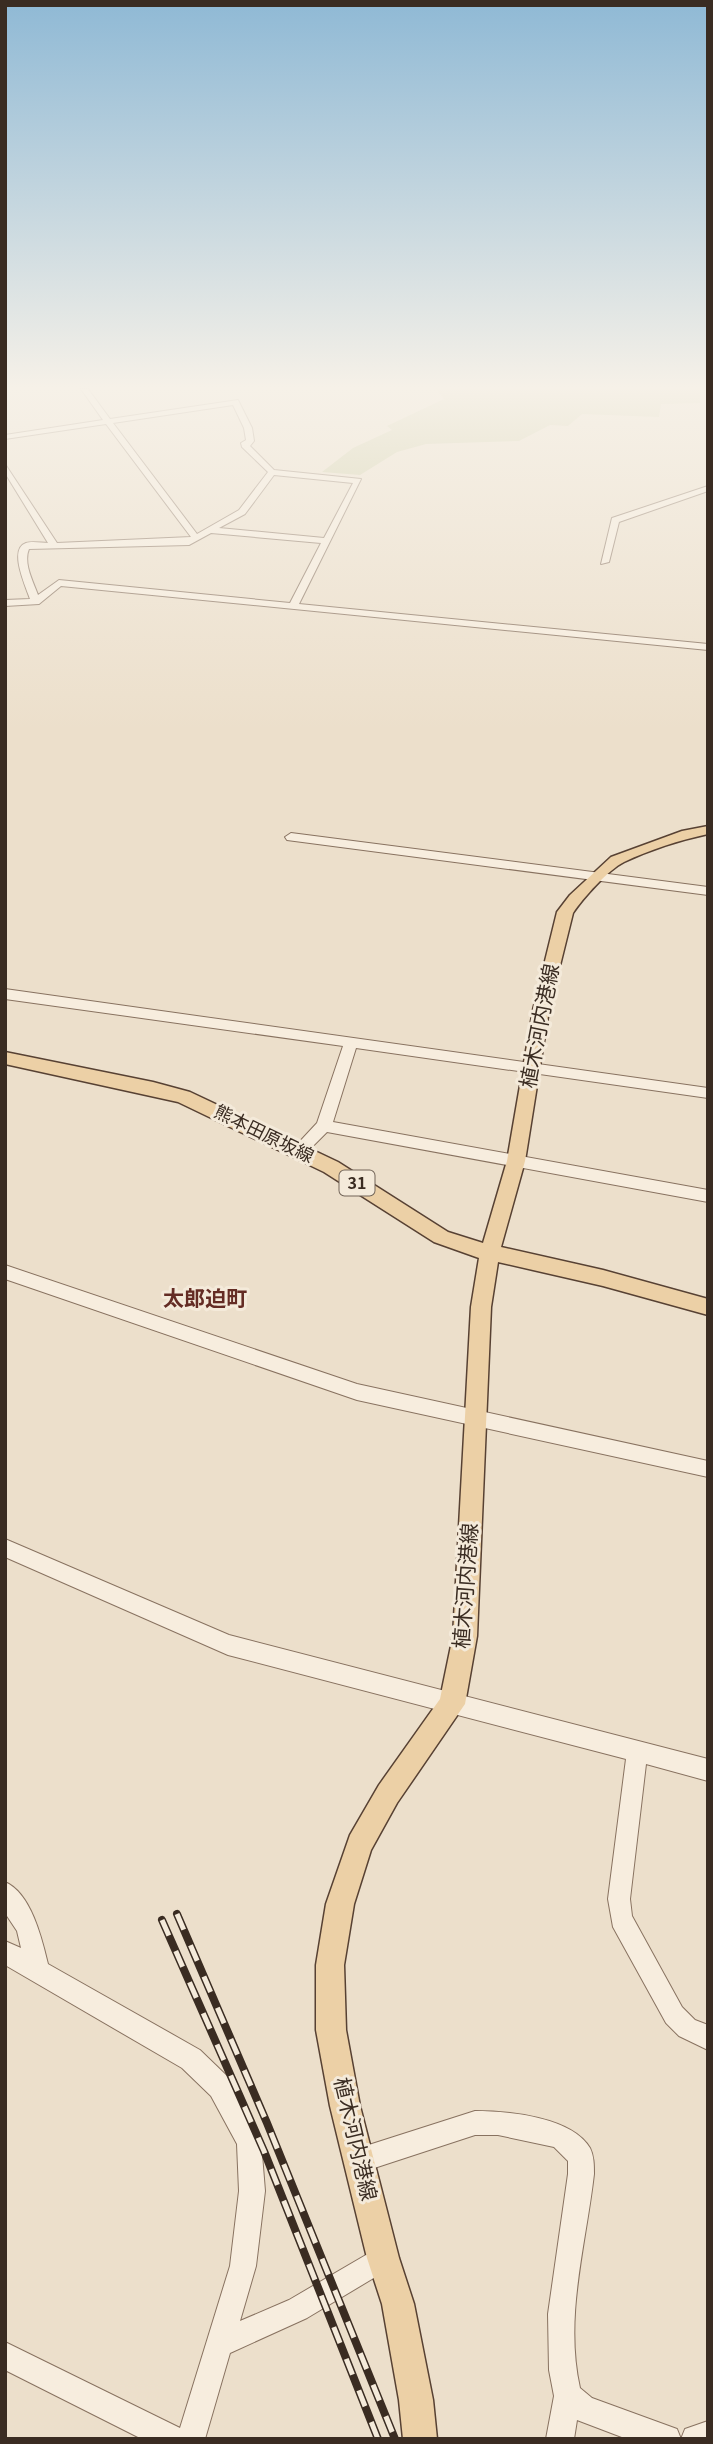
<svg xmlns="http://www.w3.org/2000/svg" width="713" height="2444" viewBox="0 0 713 2444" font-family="Georgia,'Noto Sans JP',serif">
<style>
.green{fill:#c9ca9f}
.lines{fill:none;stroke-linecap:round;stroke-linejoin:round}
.minor-casing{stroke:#887260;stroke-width:2}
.major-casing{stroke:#574133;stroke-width:3}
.minor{fill:#f7edde;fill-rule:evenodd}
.major{fill:#ecd0a6;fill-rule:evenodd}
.rail-casing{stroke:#3a2c22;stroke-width:8}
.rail{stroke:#f4eada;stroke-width:5;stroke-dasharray:17;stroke-linecap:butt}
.labels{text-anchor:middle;stroke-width:6;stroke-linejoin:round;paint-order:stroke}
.shield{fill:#f4eada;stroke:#726559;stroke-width:2}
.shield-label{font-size:16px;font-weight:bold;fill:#3a2c22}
.street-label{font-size:18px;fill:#3a2c22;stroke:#f4eada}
.near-street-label{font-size:21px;fill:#3a2c22;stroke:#f4eada}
.quarter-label{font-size:21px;font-weight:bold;fill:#642c24;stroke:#f4eada}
</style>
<rect width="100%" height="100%" fill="#ecdfcb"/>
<path class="green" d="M 436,389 L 700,389 L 700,403 L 661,404 L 659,417 L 582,414 L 568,426 L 550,425 L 519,441 L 426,444 L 397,452 L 360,475 L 322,472 L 353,448 L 392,430 L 387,426 L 444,399 Z"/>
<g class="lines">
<defs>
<g id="minor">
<path d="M 81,389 L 88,389 L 110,419 L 238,400 L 252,428 L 254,441 L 250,446 L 274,470 L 361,479 L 299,604 L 708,644 L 708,650 L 61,586 L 39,604 L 5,606 L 5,600 L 30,599 C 26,587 8,549 26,543 C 32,541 42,543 48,543 L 5,473 L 5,464 L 57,543 L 191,537 L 106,424 L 5,439 L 5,435 L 103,420 ZM 233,405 L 244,428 L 246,440 L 241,443 L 242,447 L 268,472 L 239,510 L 197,534 L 113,423 ZM 274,475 L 353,483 L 324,538 L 219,528 L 245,514 ZM 211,533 L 321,543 L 290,603 L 59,580 L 38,595 C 33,581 23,563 29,549 L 189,545 Z"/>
<path d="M 708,486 L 708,491 L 619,522 L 609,562 L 601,564 L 612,518 Z"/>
<path d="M 291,833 L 708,887 L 708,895 L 287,840 L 285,837 Z"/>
<path d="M 5,989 L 708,1088 L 708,1098 L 356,1048 L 333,1122 L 708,1190 L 708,1202 L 327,1132 L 303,1156 L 298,1158 L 290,1152 L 317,1123 L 343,1046 L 5,999 Z"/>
<path d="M 5,1265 L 357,1384 L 708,1461 L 708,1477 L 357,1400 L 5,1279 Z"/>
<path d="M 5,1539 L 229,1635 L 708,1759 L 708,1781 L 646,1764 L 630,1899 L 632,1916 L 682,2007 L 695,2020 L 708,2025 L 708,2050 L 679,2036 L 666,2023 L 613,1927 L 608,1899 L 626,1759 L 228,1655 L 5,1557 Z"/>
<path d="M 5,1882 C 31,1893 42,1939 48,1964 L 200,2050 L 229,2078 L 261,2142 L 265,2191 L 256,2266 L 240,2321 L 289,2300 L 383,2245 L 392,2249 L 396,2258 L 392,2267 L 307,2318 L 230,2353 L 205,2439 L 142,2439 L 5,2370 L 5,2342 L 180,2428 L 230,2266 L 239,2191 L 237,2144 L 211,2096 L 182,2068 L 5,1965 L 5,1941 L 21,1948 L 17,1931 L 5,1913 Z"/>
<path d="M 475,2111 C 508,2111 572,2117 590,2148 C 594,2156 594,2165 594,2174 C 586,2245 564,2317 580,2388 L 592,2398 L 677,2429 L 681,2439 L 627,2439 L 577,2420 L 574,2439 L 546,2439 L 554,2396 L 549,2370 L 548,2314 L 568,2174 L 568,2161 L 554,2147 L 498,2135 L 475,2135 L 359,2173 L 350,2169 L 346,2160 L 350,2151 Z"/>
<path d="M 708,2421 L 708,2439 L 681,2439 L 685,2429 Z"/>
</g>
<path id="major" d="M 708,826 L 708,834 C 680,840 649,850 624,862 C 608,870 583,898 573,913 L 549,1010 L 525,1161 L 501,1247 L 603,1270 L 708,1299 L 708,1315 L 603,1286 L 498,1262 L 491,1307 L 477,1636 L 465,1704 L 397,1803 L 371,1850 L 354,1904 L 344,1965 L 346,2030 L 360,2106 L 399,2258 L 414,2304 L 433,2400 L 437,2439 L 403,2439 L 399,2400 L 382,2304 L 367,2258 L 330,2106 L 316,2030 L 316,1965 L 326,1904 L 350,1835 L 379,1785 L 440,1699 L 453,1636 L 471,1307 L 479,1258 L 434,1242 L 324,1172 L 178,1102 L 5,1064 L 5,1052 L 153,1082 L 190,1092 L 338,1162 L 448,1232 L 483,1243 L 507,1161 L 533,1010 L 557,912 L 570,895 L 611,857 L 682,831 Z"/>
</defs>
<use href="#minor" class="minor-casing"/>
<use href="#major" class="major-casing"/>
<use href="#minor" class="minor"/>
<use href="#major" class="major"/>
<defs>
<g id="rail">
<path d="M 177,1914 L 267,2123 L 395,2439"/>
<path d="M 162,1920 L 264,2151 L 378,2439"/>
</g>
</defs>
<use href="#rail" class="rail-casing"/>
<use href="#rail" class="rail"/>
</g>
<linearGradient id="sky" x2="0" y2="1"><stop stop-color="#8fb9d5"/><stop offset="0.53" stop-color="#f6f1e8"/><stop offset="1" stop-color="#f6f1e8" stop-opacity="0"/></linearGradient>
<rect width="713" height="731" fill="url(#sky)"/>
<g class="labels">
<rect class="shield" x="339.5" y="1170.5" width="35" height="25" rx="5"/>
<g class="shield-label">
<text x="357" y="1189">31</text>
</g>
<g class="street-label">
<text transform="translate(264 1134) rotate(26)" y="6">熊本田原坂線</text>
</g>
<g class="near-street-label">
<text transform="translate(540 1026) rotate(-79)" y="7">植木河内港線</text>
<text transform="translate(466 1586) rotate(-86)" y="7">植木河内港線</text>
<text transform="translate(355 2139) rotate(77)" y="7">植木河内港線</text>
</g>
<g class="quarter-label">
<text x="205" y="1306">太郎迫町</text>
</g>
</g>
<rect width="713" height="2444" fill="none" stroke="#3a2c22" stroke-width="14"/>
</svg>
